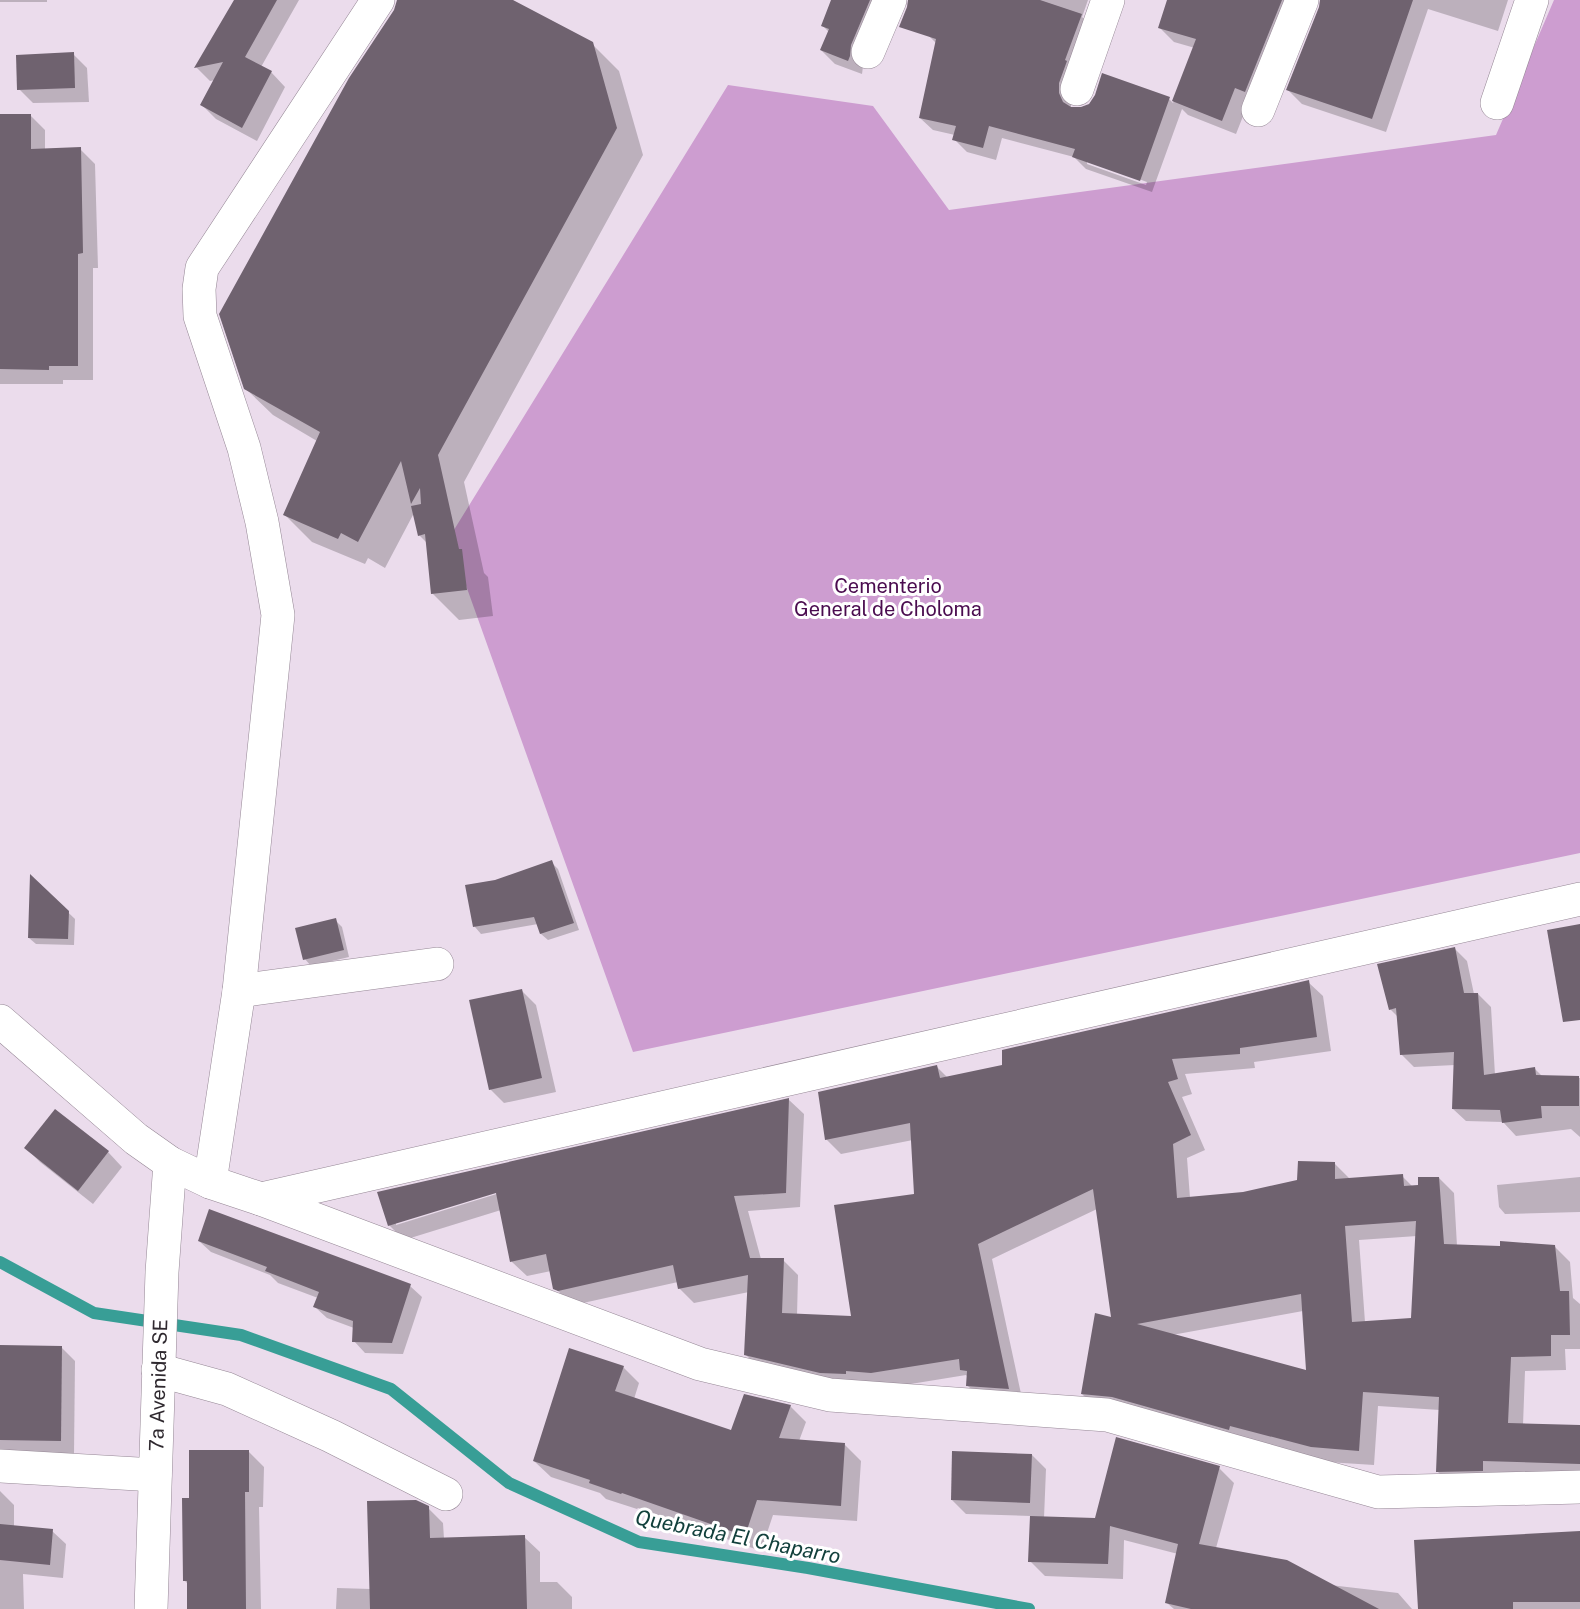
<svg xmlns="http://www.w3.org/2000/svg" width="1580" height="1609" viewBox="0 0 1580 1609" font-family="'Public Sans',sans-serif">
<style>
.green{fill:#cd9dd0}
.shadow{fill:#0003;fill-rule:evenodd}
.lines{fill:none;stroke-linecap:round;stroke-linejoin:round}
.stream{stroke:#389e96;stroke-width:12}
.building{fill:#6f626f;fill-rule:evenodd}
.minor-casing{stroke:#958795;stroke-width:34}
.minor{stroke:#fff;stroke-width:33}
.labels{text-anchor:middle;stroke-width:6;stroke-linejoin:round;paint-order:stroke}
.park-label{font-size:20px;fill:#4a0c4f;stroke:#fff}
.street-label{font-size:20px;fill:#2f292f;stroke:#fff}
.water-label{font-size:21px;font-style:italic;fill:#12403c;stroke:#fff}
</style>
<rect width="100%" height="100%" fill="#ebdcec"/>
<path class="green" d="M 1554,0 L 1580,0 L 1580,853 L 633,1052 L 449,538 L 728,85 L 873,106 L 949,210 L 1496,135 Z"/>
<g class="shadow">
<rect x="0" y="0" width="47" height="2"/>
<path d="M 235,0 L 299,0 L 261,67 L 271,72 L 285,87 L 257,141 L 216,119 L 202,105 L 216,80 L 210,81 L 196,67 Z"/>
<path d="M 398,0 L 509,0 L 592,44 L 619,71 L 643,155 L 464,482 L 484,573 L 488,577 L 493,616 L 459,620 L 432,593 L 427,543 L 419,535 L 414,513 L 385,568 L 368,558 L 365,564 L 312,542 L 285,515 L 317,441 L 273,415 L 245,388 L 395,11 Z"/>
<path d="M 833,0 L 890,0 L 864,59 L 862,74 L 835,64 L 821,50 L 829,32 L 823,26 Z"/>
<path d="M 940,0 L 1088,0 L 1082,17 L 1094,28 L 1071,96 L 1071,108 L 1169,99 L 1173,103 L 1195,48 L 1174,42 L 1160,28 L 1168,0 L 1304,0 L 1249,101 L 1236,134 L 1188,115 L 1182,109 L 1152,192 L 1086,169 L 1074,157 L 1002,138 L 996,160 L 967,152 L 954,139 L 955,135 L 933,130 L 920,118 L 936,43 L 929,36 ZM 1087,160 L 1147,182 L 1146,185 L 1087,164 Z"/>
<path d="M 1369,0 L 1508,0 L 1498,31 L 1428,9 L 1386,132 L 1302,104 L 1288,90 Z"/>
<path d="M 73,54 L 87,68 L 89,102 L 33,103 L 19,89 Z"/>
<path d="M 0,115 L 30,115 L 45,130 L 45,150 L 80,149 L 95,164 L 98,268 L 93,268 L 93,380 L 63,380 L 63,384 L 0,384 Z"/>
<path d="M 551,862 L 558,869 L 579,930 L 548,940 L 541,934 L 538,924 L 481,934 L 475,927 L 467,886 L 495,881 Z"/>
<path d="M 31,877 L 75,919 L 74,945 L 36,944 L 29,938 Z"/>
<path d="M 335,920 L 342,927 L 349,957 L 311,966 L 305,959 Z"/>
<path d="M 1454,948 L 1467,961 L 1474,994 L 1478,994 L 1491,1007 L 1495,1075 L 1535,1069 L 1542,1076 L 1580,1078 L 1580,1137 L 1571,1129 L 1516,1136 L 1503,1122 L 1466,1121 L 1453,1109 L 1455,1065 L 1414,1067 L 1401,1054 L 1398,1017 L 1390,1009 Z"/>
<path d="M 1308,982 L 1323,996 L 1331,1051 L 1254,1062 L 1255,1068 L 1185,1074 L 1192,1094 L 1182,1097 L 1205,1150 L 1187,1158 L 1190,1198 L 1243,1194 L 1299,1181 L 1299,1163 L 1335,1164 L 1350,1179 L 1402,1176 L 1413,1187 L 1419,1186 L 1420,1178 L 1439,1178 L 1454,1193 L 1457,1246 L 1501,1248 L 1501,1242 L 1554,1246 L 1570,1262 L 1573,1298 L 1580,1304 L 1580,1349 L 1565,1349 L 1566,1370 L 1525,1371 L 1523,1425 L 1580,1427 L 1580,1478 L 1497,1475 L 1497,1485 L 1452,1486 L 1437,1471 L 1440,1410 L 1378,1406 L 1374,1465 L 1327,1462 L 1245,1439 L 1244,1444 L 1128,1411 L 1097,1409 L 1082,1394 L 1097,1315 L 1113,1319 L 1097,1209 L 992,1259 L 1023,1403 L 982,1400 L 967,1385 L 968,1377 L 966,1375 L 886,1388 L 861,1386 L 861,1389 L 836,1388 L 761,1370 L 746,1355 L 749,1292 L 694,1303 L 679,1288 L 678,1282 L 574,1305 L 570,1303 L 555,1288 L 551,1271 L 527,1276 L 512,1262 L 501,1210 L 404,1240 L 389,1225 L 379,1193 L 789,1100 L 804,1114 L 800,1207 L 748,1211 L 761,1259 L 783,1260 L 798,1275 L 797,1316 L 852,1318 L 836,1206 L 916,1195 L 913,1140 L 841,1154 L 826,1139 L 820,1093 L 936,1066 L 948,1078 L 1004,1066 L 1004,1051 ZM 502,1189 L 503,1192 L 396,1225 L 396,1222 ZM 1417,1236 L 1413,1319 L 1365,1322 L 1359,1240 ZM 1303,1311 L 1308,1372 L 1172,1335 Z"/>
<path d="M 521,990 L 536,1005 L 556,1092 L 504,1103 L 490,1089 Z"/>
<path d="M 56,1111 L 108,1152 L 122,1167 L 93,1204 L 40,1162 L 26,1148 Z"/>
<path d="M 1580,1177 L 1580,1212 L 1505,1214 L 1499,1207 L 1497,1185 Z"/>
<path d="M 199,1241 L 410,1286 L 422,1297 L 403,1354 L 365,1353 L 354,1341 L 354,1328 L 327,1318 L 315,1307 L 318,1298 L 278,1283 L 270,1275 L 211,1252 Z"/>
<path d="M 0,1347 L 62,1348 L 75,1361 L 74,1454 L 0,1467 Z"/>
<path d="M 623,1367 L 639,1383 L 634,1399 L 732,1432 L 790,1406 L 806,1422 L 799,1441 L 845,1445 L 861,1461 L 857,1521 L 773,1515 L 761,1551 L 638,1508 L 637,1509 L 606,1499 L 600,1493 L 551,1477 L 534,1461 Z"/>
<path d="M 249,1452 L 264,1467 L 263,1507 L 259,1507 L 261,1609 L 188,1609 L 188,1584 L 185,1581 L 190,1499 Z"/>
<path d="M 1032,1455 L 1046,1469 L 1044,1518 L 1096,1520 L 1219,1468 L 1234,1483 L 1216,1548 L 1330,1585 L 1398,1593 L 1412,1609 L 1174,1609 L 1167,1603 L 1178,1554 L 1124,1540 L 1123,1579 L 1045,1576 L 1030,1561 L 1031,1516 L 966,1514 L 952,1500 Z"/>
<path d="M 0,1491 L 14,1505 L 14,1527 L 52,1531 L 66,1544 L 63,1578 L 23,1574 L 24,1609 L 0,1609 Z"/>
<path d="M 428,1508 L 443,1523 L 444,1539 L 524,1537 L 540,1552 L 540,1582 L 557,1582 L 572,1597 L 572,1609 L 336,1609 L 337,1588 L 371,1589 Z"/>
<path d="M 1580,1533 L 1580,1609 L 1420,1609 Z"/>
</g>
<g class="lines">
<path class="stream" d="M 0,1262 L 94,1313 L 241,1335 L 391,1389 L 509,1483 L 639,1542 L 808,1568 L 1029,1609"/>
</g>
<g class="building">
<path d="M 234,0 L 277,0 L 245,57 L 272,71 L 242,128 L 200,105 L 223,62 L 194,68 Z"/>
<path d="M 397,0 L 513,0 L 593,42 L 617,128 L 438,455 L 459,549 L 462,549 L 467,590 L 431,594 L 425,534 L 418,536 L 411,506 L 421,504 L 420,488 L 411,504 L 401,461 L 358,542 L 341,533 L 338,539 L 283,515 L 320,432 L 244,389 L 219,314 L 349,78 L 394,10 Z"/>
<path d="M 831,0 L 870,0 L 851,45 L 850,56 L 848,61 L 820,50 L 829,29 L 821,26 Z"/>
<path d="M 908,0 L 1040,0 L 1082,14 L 1065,60 L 1067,61 L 1059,83 L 1059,93 L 1063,102 L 1071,107 L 1081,107 L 1089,104 L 1095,95 L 1102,73 L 1170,97 L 1140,181 L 1072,157 L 1075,149 L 989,126 L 983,148 L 952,140 L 956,126 L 919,118 L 936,39 L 899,27 L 907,7 Z"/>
<path d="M 1167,0 L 1282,0 L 1245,92 L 1235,88 L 1222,121 L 1172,101 L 1196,39 L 1158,28 Z"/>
<path d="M 1320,0 L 1413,0 L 1372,119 L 1286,90 L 1319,7 Z"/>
<path d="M 74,52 L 75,88 L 17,90 L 16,55 Z"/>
<path d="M 0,114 L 31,114 L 31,149 L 81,147 L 83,253 L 78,254 L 78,366 L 49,366 L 49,370 L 0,369 Z"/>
<path d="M 552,860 L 574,923 L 540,934 L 534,917 L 473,927 L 465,885 L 495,880 Z"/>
<path d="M 30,874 L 69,911 L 68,939 L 28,938 Z"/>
<path d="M 336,918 L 344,950 L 303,960 L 295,928 Z"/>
<path d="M 1580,924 L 1580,1020 L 1563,1022 L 1547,930 Z"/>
<path d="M 1455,947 L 1464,993 L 1478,993 L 1484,1075 L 1535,1067 L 1536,1075 L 1579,1076 L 1579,1106 L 1541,1106 L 1542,1118 L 1502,1123 L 1500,1110 L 1452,1109 L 1454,1052 L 1400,1055 L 1396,1008 L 1389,1010 L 1377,964 Z"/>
<path d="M 1309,980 L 1317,1037 L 1240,1048 L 1240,1054 L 1172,1059 L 1178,1079 L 1168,1082 L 1191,1135 L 1173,1144 L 1177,1198 L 1243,1192 L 1297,1180 L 1298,1161 L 1335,1162 L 1335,1179 L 1403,1174 L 1404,1186 L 1418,1185 L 1418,1177 L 1439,1177 L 1444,1244 L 1500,1246 L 1500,1241 L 1555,1245 L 1560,1291 L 1569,1291 L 1570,1335 L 1551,1335 L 1551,1356 L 1511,1357 L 1508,1423 L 1580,1425 L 1580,1464 L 1483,1461 L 1483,1471 L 1436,1472 L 1439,1397 L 1363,1392 L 1359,1451 L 1311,1447 L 1230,1426 L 1229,1430 L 1112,1397 L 1081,1394 L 1095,1313 L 1111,1317 L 1093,1189 L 978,1244 L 1009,1389 L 966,1386 L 967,1371 L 960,1370 L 959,1359 L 871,1373 L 846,1371 L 846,1374 L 820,1373 L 744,1355 L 748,1275 L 678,1289 L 673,1265 L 558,1291 L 553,1289 L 546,1254 L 510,1262 L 496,1193 L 388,1226 L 377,1192 L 789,1098 L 786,1193 L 734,1196 L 750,1258 L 784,1258 L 782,1313 L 851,1316 L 834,1205 L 914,1194 L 910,1123 L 825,1140 L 818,1092 L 937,1065 L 940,1078 L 1002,1065 L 1002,1050 ZM 1416,1221 L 1411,1318 L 1352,1322 L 1345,1226 ZM 1301,1294 L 1306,1370 L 1137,1324 Z"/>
<path d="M 522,989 L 542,1078 L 489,1090 L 469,1000 Z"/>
<path d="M 55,1109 L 109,1151 L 78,1191 L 24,1148 Z"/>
<path d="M 209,1209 L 411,1284 L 392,1343 L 352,1342 L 353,1321 L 313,1307 L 319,1292 L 265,1271 L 267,1267 L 198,1241 Z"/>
<path d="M 0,1345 L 62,1346 L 61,1441 L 0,1440 Z"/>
<path d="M 569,1348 L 624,1366 L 615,1391 L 731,1430 L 744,1394 L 791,1405 L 779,1438 L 845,1443 L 841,1506 L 757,1500 L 745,1536 L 622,1493 L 621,1494 L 589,1483 L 590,1480 L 533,1461 Z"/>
<path d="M 1116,1437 L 1220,1466 L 1199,1544 L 1287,1560 L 1379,1609 L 1191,1609 L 1165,1603 L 1178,1544 L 1110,1526 L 1108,1564 L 1028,1562 L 1030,1516 L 1095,1518 Z"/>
<path d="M 189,1450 L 249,1450 L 249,1492 L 245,1492 L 246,1609 L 187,1609 L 187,1581 L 183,1581 L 182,1498 L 189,1498 Z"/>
<path d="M 952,1451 L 1032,1454 L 1030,1503 L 951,1500 Z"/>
<path d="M 416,1500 L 429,1506 L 430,1538 L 525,1535 L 527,1609 L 370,1609 L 367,1501 Z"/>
<path d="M 0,1524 L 53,1529 L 50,1565 L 0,1560 Z"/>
<path d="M 1580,1531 L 1580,1602 L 1513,1602 L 1513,1609 L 1418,1609 L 1414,1540 Z"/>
</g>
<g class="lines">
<defs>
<g id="minor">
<path d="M 868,52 L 890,0"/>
<path d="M 1077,89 L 1108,0"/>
<path d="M 1497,103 L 1532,0"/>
<path d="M 1258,110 L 1302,0"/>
<path d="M 239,991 L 437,964"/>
<path d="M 0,1021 L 136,1139 L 170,1163 L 210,1182 L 261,1199 L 700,1364 L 830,1395 L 1107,1415 L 1378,1492 L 1580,1487"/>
<path d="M 210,1182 L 239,991 L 278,615 L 262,522 L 244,448 L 200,316 L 199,289 L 202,268 L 378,0"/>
<path d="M 261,1199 L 1580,899"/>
<path d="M 158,1370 L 227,1389 L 331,1436 L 446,1494"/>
<path d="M 0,1466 L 155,1475"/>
<path id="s1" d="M 151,1609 L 162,1272 L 170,1163"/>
</g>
</defs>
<use href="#minor" class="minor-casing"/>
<use href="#minor" class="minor"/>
</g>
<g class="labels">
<g class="park-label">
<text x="888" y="593">Cementerio<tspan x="888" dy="23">General de Choloma</tspan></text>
</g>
<g class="street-label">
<text dy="7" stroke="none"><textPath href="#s1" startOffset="224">7a Avenida SE</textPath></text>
</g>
<g class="water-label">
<text transform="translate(738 1537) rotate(11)" y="7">Quebrada El Chaparro</text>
</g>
</g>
</svg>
